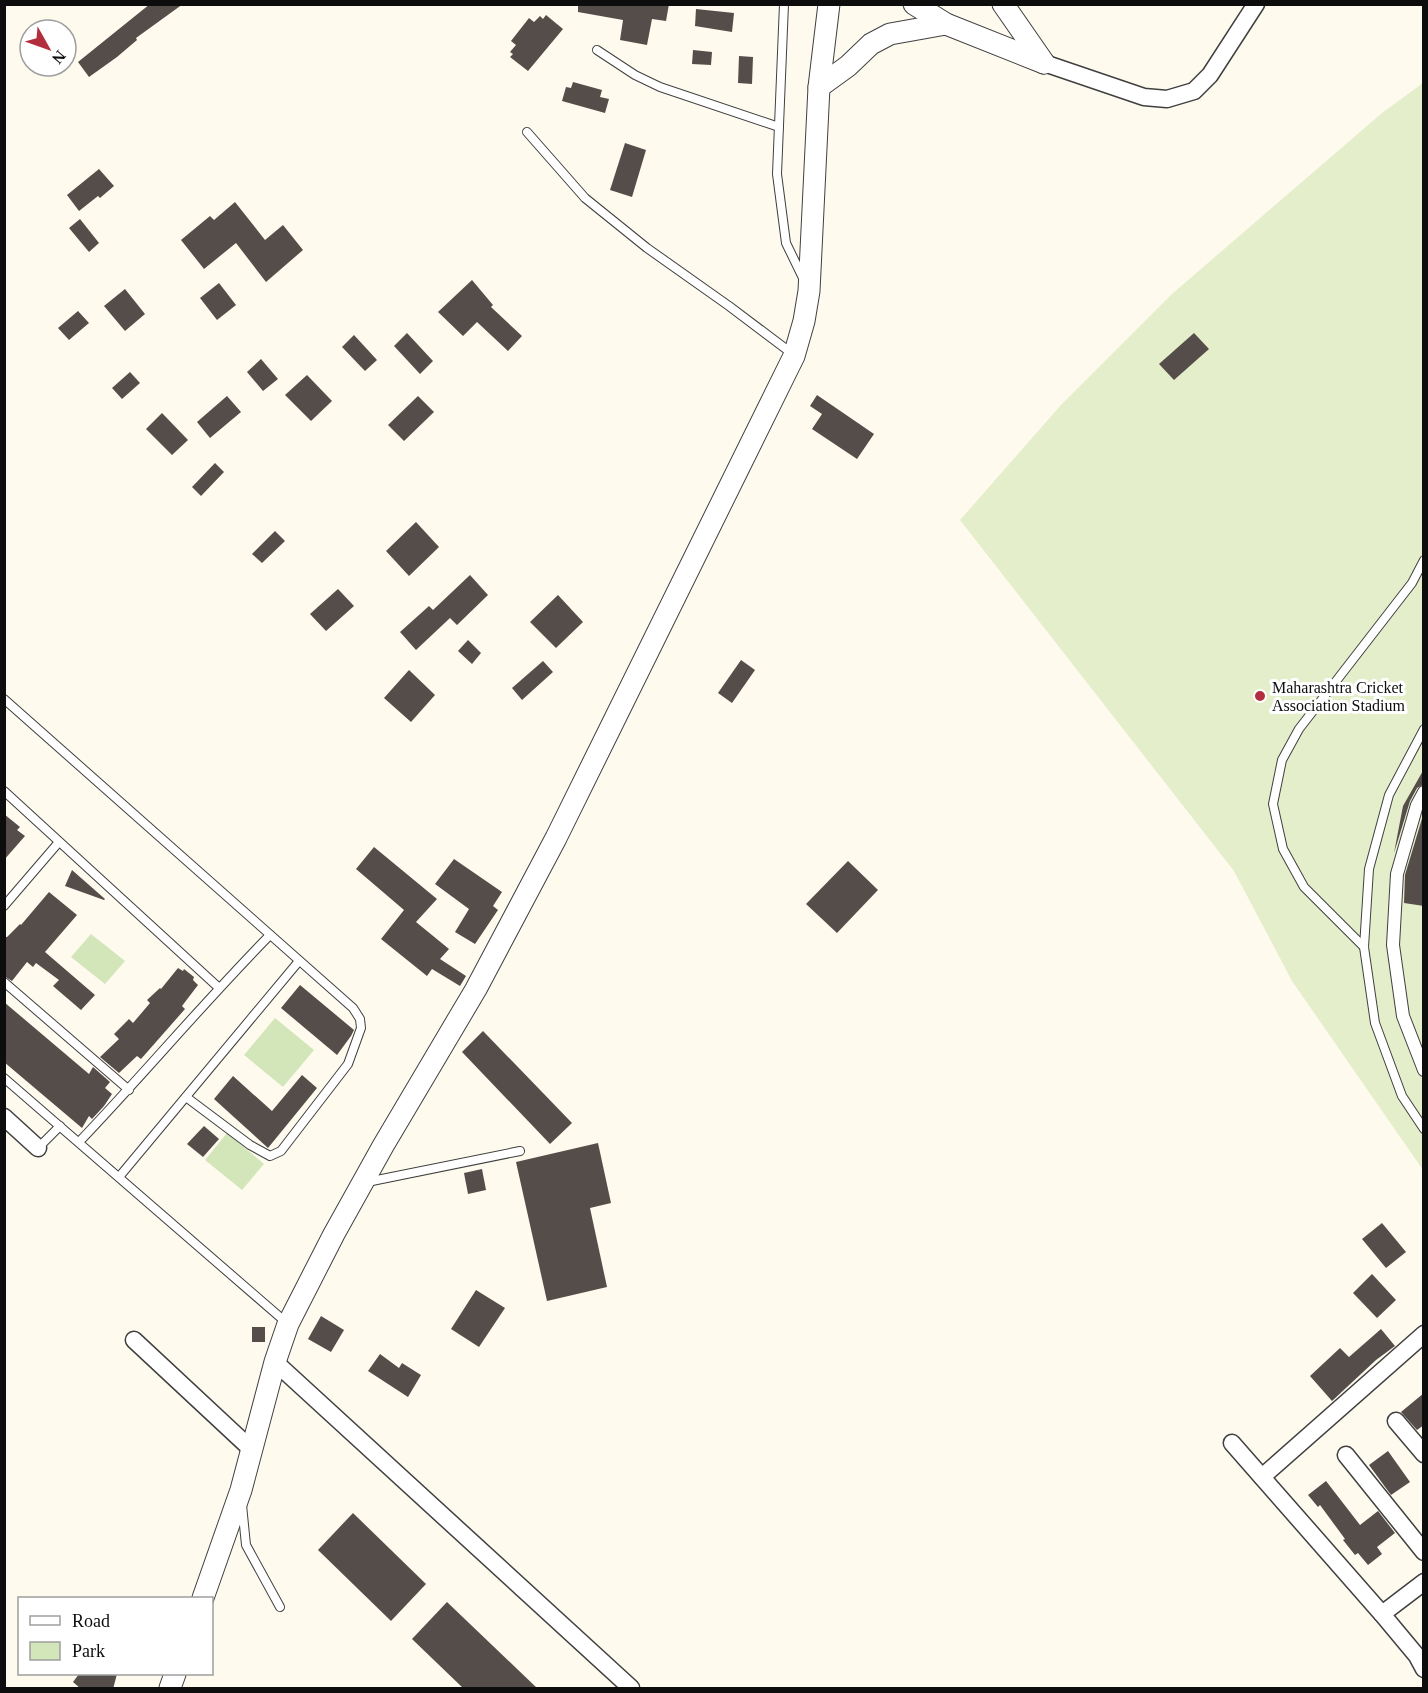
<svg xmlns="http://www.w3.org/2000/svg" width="1428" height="1693" viewBox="0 0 1428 1693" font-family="Georgia,serif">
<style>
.green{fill:#d3e6ba}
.pitch{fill:#e4eecb}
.building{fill:#554d4a}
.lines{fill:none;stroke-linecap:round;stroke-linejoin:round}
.service-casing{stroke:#404040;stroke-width:10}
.pedestrian-casing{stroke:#404040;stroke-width:14}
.minor-casing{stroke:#404040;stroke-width:19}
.tertiary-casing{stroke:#404040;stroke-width:23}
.service{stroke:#fff;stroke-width:8}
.pedestrian{stroke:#fff;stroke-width:12}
.minor{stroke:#fff;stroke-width:16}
.tertiary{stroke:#fff;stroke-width:21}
.poi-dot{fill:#b32e3d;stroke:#fff;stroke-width:2}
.labels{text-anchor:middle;stroke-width:6;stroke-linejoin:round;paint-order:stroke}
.poi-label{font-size:16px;fill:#0d0d0d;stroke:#fff;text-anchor:start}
</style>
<rect width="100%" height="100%" fill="#fefaee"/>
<g class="green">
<path d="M 91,934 L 125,961 L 105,984 L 71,957 Z"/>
<path d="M 275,1018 L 314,1050 L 283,1087 L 244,1055 Z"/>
<path d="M 227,1133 L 264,1164 L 242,1190 L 205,1160 Z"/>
</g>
<path class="pitch" d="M 1423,83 L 1423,1170 L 1292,981 L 1234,871 L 960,520 L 1061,405 L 1172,294 L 1382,113 Z"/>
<g class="building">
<path d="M 150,4 L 183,4 L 136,38 L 137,40 L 117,57 L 89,77 L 78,62 Z"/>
<path d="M 578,4 L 669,4 L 666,21 L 652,19 L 647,45 L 620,40 L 623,20 L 578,12 Z"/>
<path d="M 696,9 L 734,13 L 732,32 L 695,26 Z"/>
<path d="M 546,15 L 563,29 L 528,71 L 510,57 L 513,54 L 510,52 L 516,45 L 511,41 L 529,18 L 534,22 L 540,16 L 543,19 Z"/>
<path d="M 693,50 L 712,52 L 711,65 L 692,64 Z"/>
<path d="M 739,56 L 753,57 L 752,84 L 738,83 Z"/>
<path d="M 573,82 L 602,90 L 600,97 L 609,99 L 605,113 L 562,101 L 566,87 L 571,88 Z"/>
<path d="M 625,143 L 646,150 L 632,197 L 610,190 Z"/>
<path d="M 99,169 L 114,186 L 100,198 L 98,196 L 79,211 L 67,195 Z"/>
<path d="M 235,202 L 265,240 L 283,225 L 303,250 L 266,282 L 236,243 L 204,269 L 181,240 L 210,216 L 214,220 Z"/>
<path d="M 80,219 L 99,243 L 89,252 L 69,228 Z"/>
<path d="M 472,280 L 493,305 L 491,307 L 522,336 L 508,351 L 477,322 L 463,336 L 438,312 Z"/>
<path d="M 219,283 L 236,305 L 217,320 L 200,298 Z"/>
<path d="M 125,289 L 145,314 L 125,331 L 104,306 Z"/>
<path d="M 78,311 L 89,323 L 69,340 L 58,328 Z"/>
<path d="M 407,333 L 433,361 L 420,374 L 394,346 Z"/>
<path d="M 1194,333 L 1209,349 L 1174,380 L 1159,364 Z"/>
<path d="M 354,335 L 377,360 L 365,371 L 342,347 Z"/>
<path d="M 261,359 L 278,379 L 263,391 L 247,372 Z"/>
<path d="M 130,372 L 140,383 L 122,399 L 112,388 Z"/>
<path d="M 307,375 L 332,401 L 311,421 L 285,395 Z"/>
<path d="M 817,395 L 874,434 L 857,459 L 812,429 L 822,414 L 810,406 Z"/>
<path d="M 227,396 L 241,412 L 210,438 L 197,422 Z"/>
<path d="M 418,396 L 434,412 L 404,441 L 388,425 Z"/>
<path d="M 162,413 L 188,440 L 172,455 L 146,429 Z"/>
<path d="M 215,463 L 224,472 L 201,496 L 192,487 Z"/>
<path d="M 416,522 L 439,547 L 409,576 L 386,551 Z"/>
<path d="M 275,531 L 285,541 L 262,563 L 252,554 Z"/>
<path d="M 470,575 L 488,595 L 457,625 L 450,618 L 416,650 L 400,632 L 429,606 L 433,610 Z"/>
<path d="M 338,589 L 354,606 L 326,631 L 310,614 Z"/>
<path d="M 558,595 L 583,622 L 556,648 L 530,622 Z"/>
<path d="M 468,640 L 481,653 L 472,664 L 458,651 Z"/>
<path d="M 741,660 L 755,670 L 732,703 L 718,693 Z"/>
<path d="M 543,661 L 553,672 L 522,700 L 512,688 Z"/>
<path d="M 409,670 L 435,695 L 411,722 L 384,698 Z"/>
<path d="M 1424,769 L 1424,784 L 1417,788 L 1410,801 L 1394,853 L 1403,806 Z"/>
<path d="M 1424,812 L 1424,906 L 1404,903 L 1405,875 Z"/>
<path d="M 4,814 L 20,827 L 17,830 L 25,836 L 4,860 Z"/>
<path d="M 374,847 L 437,899 L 416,922 L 449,949 L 440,959 L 466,976 L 460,986 L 432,969 L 427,976 L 381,939 L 404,910 L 356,869 Z"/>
<path d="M 454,859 L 502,892 L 493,906 L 498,910 L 475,944 L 455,932 L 469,909 L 435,884 Z"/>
<path d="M 848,861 L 878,890 L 837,933 L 806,904 Z"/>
<path d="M 72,870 L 105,899 L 104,900 L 65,886 Z"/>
<path d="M 49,892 L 77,915 L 45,952 L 95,995 L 81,1010 L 53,986 L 59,980 L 36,963 L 33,967 L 27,962 L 12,981 L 4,976 L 4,937 L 7,937 L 20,924 L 21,925 Z"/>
<path d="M 178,968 L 183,971 L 184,969 L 194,977 L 193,980 L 198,985 L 182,1006 L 185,1009 L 141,1059 L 137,1056 L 119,1073 L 100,1057 L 119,1039 L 114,1034 L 129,1019 L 133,1023 L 150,1003 L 147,1000 L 160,988 L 161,989 Z"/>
<path d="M 300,985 L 354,1030 L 351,1036 L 337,1055 L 281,1008 Z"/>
<path d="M 4,1002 L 89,1074 L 93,1067 L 110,1082 L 105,1088 L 112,1094 L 104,1106 L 92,1119 L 89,1116 L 82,1128 L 4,1062 Z"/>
<path d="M 483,1031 L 572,1123 L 550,1144 L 462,1052 Z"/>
<path d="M 302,1075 L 317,1088 L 268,1148 L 214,1099 L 233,1076 L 272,1111 Z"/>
<path d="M 204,1126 L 219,1139 L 203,1157 L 187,1144 Z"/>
<path d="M 598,1143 L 611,1203 L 590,1208 L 607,1287 L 547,1301 L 516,1162 Z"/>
<path d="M 482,1169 L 486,1190 L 468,1194 L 464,1173 Z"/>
<path d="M 1382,1223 L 1406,1252 L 1386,1268 L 1362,1239 Z"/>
<path d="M 1372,1274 L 1396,1300 L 1377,1318 L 1353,1293 Z"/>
<path d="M 476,1290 L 505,1308 L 479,1347 L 451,1329 Z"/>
<path d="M 321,1316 L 344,1330 L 331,1352 L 308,1339 Z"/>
<rect x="252" y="1327" width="13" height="15"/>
<path d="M 1381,1329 L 1395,1346 L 1376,1360 L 1332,1401 L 1310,1376 L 1340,1348 L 1349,1357 Z"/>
<path d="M 380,1354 L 399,1368 L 402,1363 L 421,1375 L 408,1397 L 368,1371 Z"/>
<path d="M 1424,1393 L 1424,1425 L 1417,1430 L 1401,1412 Z"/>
<path d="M 1388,1451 L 1410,1482 L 1391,1495 L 1369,1465 Z"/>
<path d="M 1326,1481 L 1360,1525 L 1378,1511 L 1395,1533 L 1377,1547 L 1382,1554 L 1368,1565 L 1358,1553 L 1355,1555 L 1343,1540 L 1345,1539 L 1320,1505 L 1318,1507 L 1308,1495 Z"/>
<path d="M 353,1513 L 426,1584 L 391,1621 L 318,1550 Z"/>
<path d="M 447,1602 L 538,1689 L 464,1689 L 412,1639 Z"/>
<path d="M 79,1674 L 117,1674 L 113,1689 L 81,1689 L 73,1682 Z"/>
</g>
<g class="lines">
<defs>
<g id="service">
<path d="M 784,4 L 777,174 L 786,243 L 804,280"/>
<path d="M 597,50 L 635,75 L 660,87 L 779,127"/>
<path d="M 527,132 L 585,198 L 647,248 L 729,306 L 794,355"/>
<path d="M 4,699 L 353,1008 L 360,1019 L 361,1028 L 348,1064 L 281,1151 L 270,1156 L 250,1145 L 186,1097"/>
<path d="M 1424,729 L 1389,795 L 1369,869 L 1364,947 L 1375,1023 L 1402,1096 L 1424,1129"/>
<path d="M 4,791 L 218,987"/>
<path d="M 4,906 L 59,842"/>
<path d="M 1364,947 L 1304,887 L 1283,849 L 1273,804 L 1282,760 L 1299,729 L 1412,583 L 1424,560"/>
<path d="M 4,982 L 129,1090"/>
<path d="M 4,1078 L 288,1324"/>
<path d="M 79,1142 C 144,1074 204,1002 270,935"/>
<path d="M 38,1148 L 60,1126"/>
<path d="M 119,1177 L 299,961"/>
<path d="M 367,1182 L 520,1151"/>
<path d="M 242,1505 L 246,1545 L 280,1607"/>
</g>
<path id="pedestrian" d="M 1424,792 L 1417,805 L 1397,874 L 1393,945 L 1403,1016 L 1424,1070"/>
<g id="minor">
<path d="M 1044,63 L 1144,97 L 1167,99 L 1194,91 L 1210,75 L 1256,4"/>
<path d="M 4,1117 L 38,1148"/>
<path d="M 134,1340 L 251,1449"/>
<path d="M 275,1362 L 631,1688"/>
<path d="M 1396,1421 L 1424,1454"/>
<path d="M 1232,1443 L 1382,1614 L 1417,1656 L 1424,1669"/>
<path d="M 1346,1455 L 1424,1552"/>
<path d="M 1262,1477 L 1424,1334"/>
<path d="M 1382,1614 L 1424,1582"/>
</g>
<g id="tertiary">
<path d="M 914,4 L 946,24 L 1044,63"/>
<path d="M 1003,4 L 1044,63"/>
<path d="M 819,87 L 848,66 L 871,44 L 890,34 L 946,24"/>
<path d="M 203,1598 L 241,1490 L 275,1362 L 288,1324 L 334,1234 L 383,1146 L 476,989 L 556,838 L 794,356 L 804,321 L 809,291 L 819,87 L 829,4"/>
<path d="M 170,1688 L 175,1674"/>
</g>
</defs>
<use href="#service" class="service-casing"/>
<use href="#pedestrian" class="pedestrian-casing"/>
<use href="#minor" class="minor-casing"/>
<use href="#tertiary" class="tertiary-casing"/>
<use href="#service" class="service"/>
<use href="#pedestrian" class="pedestrian"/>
<use href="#minor" class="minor"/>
<use href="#tertiary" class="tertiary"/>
</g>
<circle class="poi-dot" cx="1260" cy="696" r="6"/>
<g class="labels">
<g class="poi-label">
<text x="1272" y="693">Maharashtra Cricket<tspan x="1272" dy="18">Association Stadium</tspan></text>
</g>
</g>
<rect width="1428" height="1693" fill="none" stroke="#0d0d0d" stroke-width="12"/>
<rect x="18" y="1597" width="195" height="78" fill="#ffffff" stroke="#9e9e9e" stroke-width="1.5"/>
<rect x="30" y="1616" width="30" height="9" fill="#ffffff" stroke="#9e9e9e" stroke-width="1.5"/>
<text x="72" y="1627" font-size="18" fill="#0d0d0d">Road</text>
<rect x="30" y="1642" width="30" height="18" fill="#d3e6ba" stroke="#9e9e9e" stroke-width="1.5"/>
<text x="72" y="1657" font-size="18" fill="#0d0d0d">Park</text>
<g transform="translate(48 48) rotate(130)"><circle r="28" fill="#ffffff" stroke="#9e9e9e" stroke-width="1.5"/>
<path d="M0-4.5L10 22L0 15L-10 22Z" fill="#b32e3d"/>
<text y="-9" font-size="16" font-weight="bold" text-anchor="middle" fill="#0d0d0d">N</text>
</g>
</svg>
